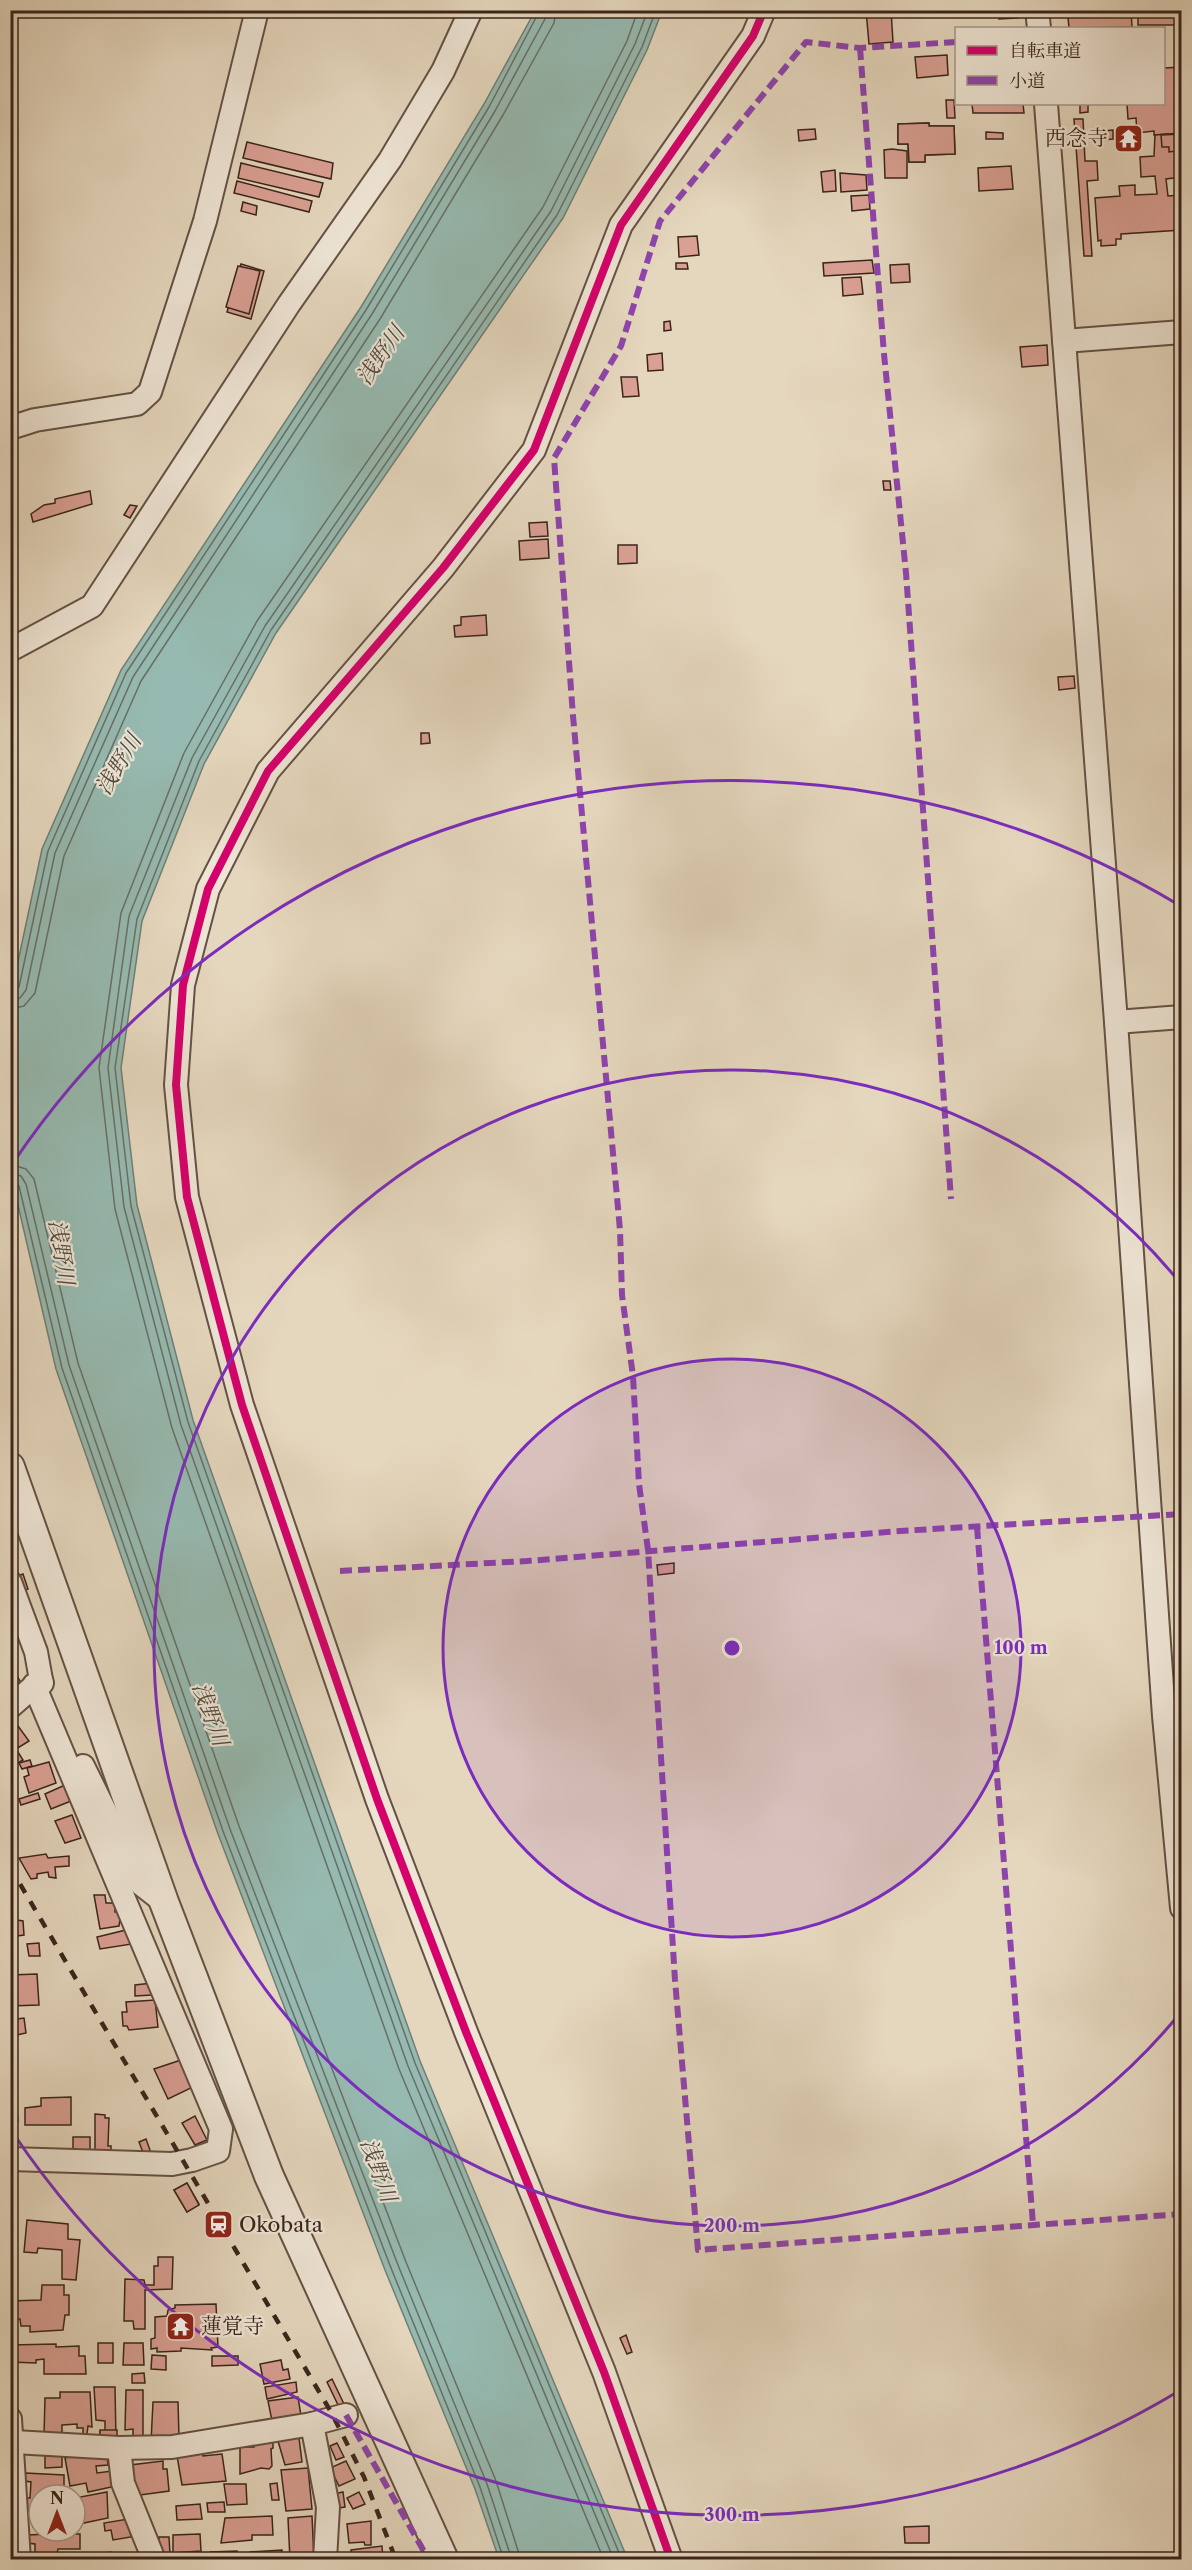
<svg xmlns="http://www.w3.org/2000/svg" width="1192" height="2570" viewBox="0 0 1192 2570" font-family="'Libre Caslon Text','Noto Serif JP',serif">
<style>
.water{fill:#96bab1;stroke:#717e75;stroke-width:1.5}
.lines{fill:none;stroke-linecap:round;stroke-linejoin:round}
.shore{stroke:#686f66;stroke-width:1.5}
.building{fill:#daa094;stroke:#3a241b;stroke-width:1.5}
.minor-casing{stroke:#655144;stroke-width:26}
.tertiary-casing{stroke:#655144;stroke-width:32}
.minor{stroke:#eee5d5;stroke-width:22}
.tertiary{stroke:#eee5d5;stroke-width:28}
.rail{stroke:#3a241b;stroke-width:4.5;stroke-dasharray:10 10;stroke-linecap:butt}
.quiet{stroke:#8e44ad;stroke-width:6;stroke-dasharray:12 6;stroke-linecap:butt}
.cycleway-casing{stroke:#eee5d5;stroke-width:11}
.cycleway{stroke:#d6006c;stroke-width:8}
.ring{fill:none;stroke:#7b2cbf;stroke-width:3}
.labels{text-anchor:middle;stroke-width:4.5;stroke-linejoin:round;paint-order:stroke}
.poi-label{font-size:21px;fill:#3a241b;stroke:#eee5d5;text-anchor:start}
.water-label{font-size:22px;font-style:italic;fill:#514a40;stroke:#eee5d5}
.centre{fill:#7b2cbf;stroke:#eee5d5;stroke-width:3}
.ring-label{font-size:18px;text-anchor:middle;font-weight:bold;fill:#7b2cbf;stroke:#eee5d5;stroke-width:4.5;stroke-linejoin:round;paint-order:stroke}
</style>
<rect width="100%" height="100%" fill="#e5d7be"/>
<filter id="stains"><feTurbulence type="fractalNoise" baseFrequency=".00333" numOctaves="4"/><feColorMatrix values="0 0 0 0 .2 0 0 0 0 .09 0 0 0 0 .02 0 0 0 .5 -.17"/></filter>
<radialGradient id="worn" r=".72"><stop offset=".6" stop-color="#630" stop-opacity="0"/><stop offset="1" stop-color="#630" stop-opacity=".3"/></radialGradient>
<path class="water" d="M 535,11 L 662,11 L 647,50 L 563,218 L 276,633 L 204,764 L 142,921 L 121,1068 L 137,1205 L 193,1420 L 420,2061 L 628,2560 L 499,2559 L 475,2489 L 385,2270 L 218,1834 L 56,1369 L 11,1175 L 10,999 L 42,849 L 121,670 L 361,307 L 484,104 Z"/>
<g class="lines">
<g class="shore">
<path d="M 10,992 L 19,987 L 48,851 L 126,673 L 366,310 L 489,107 L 540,10"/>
<path d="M 10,1000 L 20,998 L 26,990 L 55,853 L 133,677 L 372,314 L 495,111 L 545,19 L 547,10"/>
<path d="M 10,1009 L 24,1006 L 35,993 L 64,856 L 141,681 L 380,319 L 503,115 L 554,23 L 556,10"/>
<path d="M 10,1164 L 26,1169 L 34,1179 L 78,1363 L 239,1826 L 406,2262 L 496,2481 L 521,2560"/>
<path d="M 10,1173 L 21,1176 L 26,1184 L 69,1365 L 230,1829 L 398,2265 L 487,2484 L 512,2560"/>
<path d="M 10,1181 L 19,1186 L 62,1368 L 223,1831 L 391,2268 L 480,2487 L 504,2560"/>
<path d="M 604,2560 L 399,2069 L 172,1428 L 115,1209 L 99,1068 L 121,913 L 184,753 L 257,621 L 543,207 L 627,41 L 638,10"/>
<path d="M 614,2560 L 408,2066 L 181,1425 L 124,1207 L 108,1068 L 129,916 L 192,758 L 265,626 L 551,211 L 635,44 L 648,10"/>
<path d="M 622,2560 L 415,2063 L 188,1422 L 131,1206 L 115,1068 L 137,919 L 199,761 L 271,630 L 557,215 L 642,47 L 656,10"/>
</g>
</g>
<g class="building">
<path d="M 866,10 L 891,10 L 893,42 L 869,44 Z"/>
<path d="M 999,10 L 1017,10 L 1018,18 L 999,19 Z"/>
<path d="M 1091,10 L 1131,10 L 1132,27 L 1069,28 L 1068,17 L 1091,16 Z"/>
<rect x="1138" y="10" width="44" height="15"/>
<path d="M 947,55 L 948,75 L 917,78 L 915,57 Z"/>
<path d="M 1182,67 L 1182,133 L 1154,135 L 1154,131 L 1137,133 L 1136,118 L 1128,119 L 1127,104 L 1164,104 L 1164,68 Z"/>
<path d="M 946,100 L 954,100 L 955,118 L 947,118 Z"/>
<path d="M 972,104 L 1023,104 L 1024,113 L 973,113 Z"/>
<path d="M 1080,104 L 1088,104 L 1088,112 L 1080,113 Z"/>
<path d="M 1074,119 L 1083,119 L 1085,161 L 1097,161 L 1098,180 L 1087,181 L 1092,256 L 1084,256 Z"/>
<path d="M 929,123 L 929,126 L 954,126 L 955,154 L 925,155 L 925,162 L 909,162 L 908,144 L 898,144 L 898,124 Z"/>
<path d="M 929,123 L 929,126 L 954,126 L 955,154 L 925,155 L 925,162 L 909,162 L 908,144 L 898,144 L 898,124 Z"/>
<path d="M 815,129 L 816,139 L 799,141 L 798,130 Z"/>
<path d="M 1113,130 L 1113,139 L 1102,140 L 1102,131 Z"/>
<path d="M 986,132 L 1003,133 L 1003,139 L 986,139 Z"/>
<path d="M 1182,133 L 1182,182 L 1181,177 L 1166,179 L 1168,196 L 1182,195 L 1182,230 L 1121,234 L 1121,239 L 1116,239 L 1116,245 L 1101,246 L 1101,240 L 1098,241 L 1095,198 L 1120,196 L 1119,186 L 1135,185 L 1135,195 L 1157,194 L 1155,176 L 1141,177 L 1140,157 L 1154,156 L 1155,135 Z"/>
<path d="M 1182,134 L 1182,150 L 1169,152 L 1169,147 L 1162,147 L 1161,135 Z"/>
<path d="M 247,142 L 333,163 L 331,179 L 243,158 Z"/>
<path d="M 892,149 L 907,151 L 907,178 L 885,178 L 884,150 Z"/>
<path d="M 241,163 L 323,183 L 319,197 L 238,178 Z"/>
<path d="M 1011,166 L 1013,189 L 979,191 L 978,168 Z"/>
<path d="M 835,170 L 836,191 L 823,192 L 821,172 Z"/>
<path d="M 840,173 L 866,175 L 867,190 L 841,192 Z"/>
<path d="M 237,181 L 312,201 L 309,212 L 234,193 Z"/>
<path d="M 869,195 L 870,209 L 852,211 L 851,196 Z"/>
<path d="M 243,202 L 257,206 L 256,215 L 241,211 Z"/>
<path d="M 697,236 L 699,255 L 679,257 L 678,237 Z"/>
<path d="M 872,260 L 874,273 L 824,276 L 823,263 Z"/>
<path d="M 676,263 L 687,263 L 688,269 L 676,269 Z"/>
<path d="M 241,264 L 264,271 L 251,319 L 227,312 Z"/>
<path d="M 909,264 L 910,282 L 891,283 L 890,265 Z"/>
<path d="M 238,266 L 260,271 L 249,314 L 226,307 Z"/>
<path d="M 861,277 L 863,294 L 843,296 L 842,278 Z"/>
<path d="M 670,321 L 671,330 L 664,331 L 664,322 Z"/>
<path d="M 1047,345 L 1048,365 L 1022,367 L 1020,347 Z"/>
<path d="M 662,353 L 663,370 L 648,371 L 647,355 Z"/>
<path d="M 621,377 L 637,377 L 639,396 L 623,397 Z"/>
<path d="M 883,481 L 890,481 L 891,490 L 884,490 Z"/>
<path d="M 90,491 L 92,504 L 33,522 L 31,514 L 44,505 L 55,503 L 55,499 Z"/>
<path d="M 130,505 L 137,506 L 130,518 L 124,515 Z"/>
<path d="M 547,522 L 548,536 L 530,537 L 529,523 Z"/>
<path d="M 548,539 L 549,558 L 520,560 L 519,541 Z"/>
<path d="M 618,545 L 637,545 L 637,563 L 618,564 Z"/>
<path d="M 486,615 L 487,635 L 455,637 L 454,626 L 461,625 L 461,617 Z"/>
<path d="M 1074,676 L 1075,688 L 1059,690 L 1058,677 Z"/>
<path d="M 421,733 L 429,733 L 430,743 L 421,744 Z"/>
<path d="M 674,1563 L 674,1573 L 658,1575 L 657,1565 Z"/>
<path d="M 23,1574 L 28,1589 L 20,1592 L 15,1577 Z"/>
<path d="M 14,1670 L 22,1685 L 11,1691 L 10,1672 Z"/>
<path d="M 10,1722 L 16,1727 L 18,1726 L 29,1741 L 16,1749 L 23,1760 L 10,1768 Z"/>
<path d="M 30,1760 L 32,1766 L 22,1769 L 19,1763 Z"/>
<path d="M 49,1762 L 56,1783 L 29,1793 L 24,1777 L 29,1775 L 27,1768 Z"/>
<path d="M 65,1785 L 71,1801 L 51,1809 L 45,1794 Z"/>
<path d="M 38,1793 L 40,1799 L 21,1805 L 19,1799 Z"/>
<path d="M 72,1815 L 81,1838 L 65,1843 L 55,1821 Z"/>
<path d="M 46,1854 L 48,1858 L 69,1856 L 69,1866 L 55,1867 L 56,1878 L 49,1877 L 48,1872 L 37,1874 L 37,1878 L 31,1879 L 19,1858 Z"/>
<path d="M 14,1894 L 17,1920 L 23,1921 L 24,1935 L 10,1937 L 10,1895 Z"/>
<path d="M 94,1895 L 105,1895 L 106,1903 L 115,1903 L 115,1912 L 121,1912 L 119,1926 L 100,1929 Z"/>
<path d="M 126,1930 L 132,1944 L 100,1949 L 97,1937 Z"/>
<path d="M 39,1943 L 40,1956 L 29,1956 L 27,1944 Z"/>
<path d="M 37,1974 L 39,2005 L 10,2006 L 10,1975 Z"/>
<path d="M 152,1983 L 152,1995 L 135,1996 L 135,1985 Z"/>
<path d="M 155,2000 L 158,2027 L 129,2030 L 127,2026 L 123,2026 L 122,2012 L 127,2012 L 126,2002 Z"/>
<path d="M 24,2018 L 26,2033 L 12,2036 L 10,2020 Z"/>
<path d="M 181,2060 L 193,2087 L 168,2099 L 154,2069 Z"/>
<path d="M 71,2097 L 71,2125 L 25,2125 L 25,2108 L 41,2106 L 41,2098 Z"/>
<path d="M 10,2100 L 16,2100 L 18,2121 L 10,2121 Z"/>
<path d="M 95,2114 L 105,2115 L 105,2118 L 109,2118 L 108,2146 L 111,2146 L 111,2157 L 95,2157 Z"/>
<path d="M 195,2116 L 207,2140 L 195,2145 L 182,2123 Z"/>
<rect x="73" y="2137" width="17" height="17"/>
<path d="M 146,2139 L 151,2153 L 144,2155 L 139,2142 Z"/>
<path d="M 187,2183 L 199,2204 L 187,2212 L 174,2190 Z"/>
<path d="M 187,2183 L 199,2205 L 187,2212 L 174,2190 Z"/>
<path d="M 27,2220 L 68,2224 L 68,2239 L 80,2240 L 76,2280 L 62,2279 L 62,2250 L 38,2248 L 37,2253 L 24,2252 Z"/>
<path d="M 158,2257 L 173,2257 L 172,2289 L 145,2290 L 145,2329 L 134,2329 L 133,2321 L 124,2321 L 125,2279 L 144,2280 L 145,2285 L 154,2285 L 154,2266 L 158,2266 Z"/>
<path d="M 42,2285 L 64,2285 L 64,2295 L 69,2295 L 69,2315 L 65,2315 L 63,2330 L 30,2332 L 30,2326 L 21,2326 L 20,2319 L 10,2319 L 10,2301 L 41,2300 Z"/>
<path d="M 216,2304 L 218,2347 L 211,2348 L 212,2350 L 181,2348 L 181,2351 L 157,2352 L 157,2348 L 151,2349 L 151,2339 L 155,2338 L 155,2317 L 167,2316 L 168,2310 L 175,2308 L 175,2305 Z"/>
<path d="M 626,2335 L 632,2352 L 627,2354 L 620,2338 Z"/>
<rect x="98" y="2343" width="15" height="20"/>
<path d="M 124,2343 L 143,2343 L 144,2365 L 123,2365 Z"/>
<path d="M 56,2344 L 56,2347 L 79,2346 L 79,2356 L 85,2356 L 86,2374 L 44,2374 L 44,2359 L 36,2360 L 36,2363 L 10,2362 L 10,2345 Z"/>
<path d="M 152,2355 L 166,2356 L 166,2370 L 151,2369 Z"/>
<path d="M 212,2356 L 238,2356 L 238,2365 L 212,2366 Z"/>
<path d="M 281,2360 L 283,2370 L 288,2369 L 290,2379 L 264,2384 L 260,2364 Z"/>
<path d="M 144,2373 L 145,2383 L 132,2383 L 132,2374 Z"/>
<path d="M 332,2379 L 344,2404 L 339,2407 L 327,2382 Z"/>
<path d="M 296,2382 L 297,2392 L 267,2399 L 265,2387 Z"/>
<path d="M 94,2387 L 115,2387 L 116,2441 L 100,2441 L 100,2432 L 105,2432 L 105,2421 L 96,2420 Z"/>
<path d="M 126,2390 L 143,2390 L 143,2440 L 133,2443 L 133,2429 L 125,2430 Z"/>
<path d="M 60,2392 L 90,2392 L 92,2427 L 88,2426 L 87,2434 L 83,2434 L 83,2428 L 77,2428 L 77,2424 L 62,2425 L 62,2435 L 44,2435 L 45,2398 L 60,2398 Z"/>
<path d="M 298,2397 L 301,2416 L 272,2421 L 268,2401 Z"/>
<path d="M 153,2402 L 178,2402 L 179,2437 L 151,2442 Z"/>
<rect x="100" y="2430" width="17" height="11"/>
<path d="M 273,2437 L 273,2448 L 271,2449 L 272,2466 L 269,2469 L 261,2468 L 240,2474 L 240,2447 L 254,2447 L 254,2443 Z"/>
<path d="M 299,2438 L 302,2462 L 285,2465 L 278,2441 Z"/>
<path d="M 337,2443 L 344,2457 L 336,2460 L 330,2446 Z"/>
<path d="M 89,2453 L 107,2456 L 108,2465 L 96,2466 L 97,2473 L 112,2471 L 116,2486 L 88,2492 L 86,2483 L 70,2486 L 65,2458 Z"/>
<path d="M 203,2453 L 203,2456 L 222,2454 L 226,2481 L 182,2485 L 177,2456 Z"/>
<path d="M 45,2454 L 62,2454 L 62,2467 L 45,2468 Z"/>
<path d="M 163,2461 L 163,2469 L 167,2469 L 169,2491 L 133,2496 L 130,2465 Z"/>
<path d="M 346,2461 L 355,2479 L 339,2486 L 330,2468 Z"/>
<path d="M 308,2468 L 312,2509 L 286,2511 L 281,2470 Z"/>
<path d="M 25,2473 L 64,2475 L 64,2491 L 44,2492 L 44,2495 L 39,2495 L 39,2511 L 24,2511 L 25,2498 L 30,2498 L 31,2482 L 25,2481 Z"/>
<path d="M 277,2483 L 279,2500 L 272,2500 L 270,2484 Z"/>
<path d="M 224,2484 L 246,2484 L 247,2504 L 227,2505 Z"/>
<path d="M 107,2492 L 108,2518 L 79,2524 L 75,2498 Z"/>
<path d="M 343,2492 L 345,2507 L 332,2509 L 329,2495 Z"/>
<path d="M 359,2492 L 365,2504 L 353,2509 L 347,2498 Z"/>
<path d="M 224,2502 L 225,2512 L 208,2512 L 207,2503 Z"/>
<path d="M 200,2504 L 202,2519 L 177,2520 L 176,2506 Z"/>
<path d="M 39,2515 L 39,2526 L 33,2527 L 33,2516 Z"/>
<path d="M 272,2516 L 273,2535 L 252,2535 L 252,2540 L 221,2543 L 225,2518 Z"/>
<path d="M 312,2516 L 314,2560 L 290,2560 L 288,2518 Z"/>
<path d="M 128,2519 L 131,2537 L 113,2540 L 111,2530 L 105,2531 L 104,2523 Z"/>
<path d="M 371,2521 L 371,2545 L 365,2545 L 364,2542 L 349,2543 L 347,2524 Z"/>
<path d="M 929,2526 L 929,2543 L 905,2543 L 904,2527 Z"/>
<path d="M 51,2531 L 73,2531 L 74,2534 L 80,2534 L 80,2549 L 58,2549 L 57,2553 L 35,2554 L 35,2544 L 27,2543 L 26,2535 L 51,2534 Z"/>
<path d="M 200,2534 L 201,2551 L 173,2553 L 173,2535 Z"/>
<path d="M 159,2537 L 169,2537 L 170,2554 L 158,2554 Z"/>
<path d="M 382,2546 L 383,2560 L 352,2560 L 351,2550 Z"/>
<path d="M 282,2550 L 282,2560 L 250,2560 L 250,2552 Z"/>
<path d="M 237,2551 L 237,2555 L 245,2556 L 245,2560 L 210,2560 L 210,2552 Z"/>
<path d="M 111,2552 L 112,2560 L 66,2560 L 66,2557 L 84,2553 L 85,2556 Z"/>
<path d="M 190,2554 L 206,2554 L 206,2560 L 191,2560 Z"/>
</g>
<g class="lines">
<defs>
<g id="minor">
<path d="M 1037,10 L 1039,28"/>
<path d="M 1046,104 L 1116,1022 L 1164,1716 L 1182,1908"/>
<path d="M 1064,341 L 1182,332"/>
<path d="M 10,428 L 35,420 L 137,404 L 150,392 L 205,221 L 257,10"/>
<path d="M 10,650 L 92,606 L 289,304 L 390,160 L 443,71 L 471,10"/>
<path d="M 1116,1022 L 1182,1017"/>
<path d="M 10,1582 L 36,1652 L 41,1680"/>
<path d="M 10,1707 L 41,1680 L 42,1683"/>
<path d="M 83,1766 L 141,1884 L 164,1902"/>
<path d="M 10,2159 L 172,2164 L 192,2160 L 218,2151 L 221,2129 L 34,1685"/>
<path d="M 10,2419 L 19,2560"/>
<path d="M 312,2424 L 346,2415"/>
<path d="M 14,2442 L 119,2448 L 172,2447 L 312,2424 L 328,2507 L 325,2560"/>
<path d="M 119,2448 L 123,2483 L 154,2560"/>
<path d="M 671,2560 L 604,2372 L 466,2032 L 377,1799 L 242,1405 L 187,1197 L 176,1085 L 183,985 L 208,889 L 268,771 L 443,568 L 534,450 L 621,225 L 753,36 L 764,10"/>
</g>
<path id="tertiary" d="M 10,1467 L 164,1902 L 269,2176 L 444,2560"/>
</defs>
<use href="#minor" class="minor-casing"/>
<use href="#tertiary" class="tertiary-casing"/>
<use href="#minor" class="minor"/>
<use href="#tertiary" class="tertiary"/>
<path class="rail" d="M 10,1867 L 331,2412 L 364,2477 L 396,2560"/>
<g class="quiet">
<path d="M 956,42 L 860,48 L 806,42 L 660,221 L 621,346 L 554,458 L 573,716 L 620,1230 L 622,1295 L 633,1376 L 639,1484 L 648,1550 L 675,1980 L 698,2250 L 1182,2214"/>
<path d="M 860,48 L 884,354 L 906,573 L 951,1199"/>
<path d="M 977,1527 L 1033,2224"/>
<path d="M 340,1571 L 527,1561 L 900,1531 L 1182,1514"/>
<path d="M 346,2415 L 429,2560"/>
</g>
<defs>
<path id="cycleway" d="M 671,2560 L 604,2372 L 466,2032 L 377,1799 L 242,1405 L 187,1197 L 176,1085 L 183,985 L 208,889 L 268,771 L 443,568 L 534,450 L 621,225 L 753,36 L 764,10"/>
</defs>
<use href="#cycleway" class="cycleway-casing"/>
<use href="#cycleway" class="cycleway"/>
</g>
<circle cx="732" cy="1648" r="289" fill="#7b2cbf" fill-opacity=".12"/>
<g class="ring">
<circle cx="732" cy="1648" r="289"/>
<path d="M1181 2012A578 578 0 1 1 1181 1284"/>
<path d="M1179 2391A867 867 0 0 1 13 2133M13 1163A867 867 0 0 1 1179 905"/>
</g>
<defs>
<symbol id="temple-square" viewBox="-11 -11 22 22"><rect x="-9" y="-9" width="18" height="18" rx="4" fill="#8f2418" stroke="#eee5d5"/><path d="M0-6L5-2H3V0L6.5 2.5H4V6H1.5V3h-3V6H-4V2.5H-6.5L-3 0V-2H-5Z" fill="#fff"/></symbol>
<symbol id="station-square" viewBox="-11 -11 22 22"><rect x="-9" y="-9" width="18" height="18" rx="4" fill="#8f2418" stroke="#eee5d5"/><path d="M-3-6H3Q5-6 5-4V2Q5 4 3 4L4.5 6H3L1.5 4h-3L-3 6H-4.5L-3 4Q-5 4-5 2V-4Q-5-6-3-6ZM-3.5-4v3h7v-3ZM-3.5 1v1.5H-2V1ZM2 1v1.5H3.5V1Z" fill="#fff"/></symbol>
</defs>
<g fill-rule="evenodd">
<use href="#temple-square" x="1112" y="122" width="33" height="33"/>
<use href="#station-square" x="202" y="2208" width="33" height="33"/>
<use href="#temple-square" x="164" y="2310" width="33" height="33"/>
</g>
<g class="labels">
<g class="poi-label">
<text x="1108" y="145" text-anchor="end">西念寺</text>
<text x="239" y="2232">Okobata</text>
<text x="201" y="2333">蓮覚寺</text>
</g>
<g class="water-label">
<text transform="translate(380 355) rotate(-55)" y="8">浅野川</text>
<text transform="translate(118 764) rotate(-59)" y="8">浅野川</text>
<text transform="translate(62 1252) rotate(81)" y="8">浅野川</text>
<text transform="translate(211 1714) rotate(70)" y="8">浅野川</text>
<text transform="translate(379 2170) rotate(70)" y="8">浅野川</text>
</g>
</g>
<circle cx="732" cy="1648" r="9" class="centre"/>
<g class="ring-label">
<text x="1021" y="1654">100 m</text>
<text x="732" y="2232">200 m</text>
<text x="732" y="2521">300 m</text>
</g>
<rect width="1192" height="2570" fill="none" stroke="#e5d7be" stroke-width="36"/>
<rect x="12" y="12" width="1168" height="2546" fill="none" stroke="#3a241b" stroke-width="3"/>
<rect x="18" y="18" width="1156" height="2534" fill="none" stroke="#3a241b" stroke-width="1.5"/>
<rect x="955" y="27" width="210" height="78" fill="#eee5d5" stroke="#a6988b" stroke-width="1.5"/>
<rect x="967" y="46" width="30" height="9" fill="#d6006c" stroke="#a6988b" stroke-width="1.5"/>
<text x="1009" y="57" font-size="18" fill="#3a241b">自転車道</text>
<rect x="967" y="76" width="30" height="9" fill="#8e44ad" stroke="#a6988b" stroke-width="1.5"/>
<text x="1009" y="87" font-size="18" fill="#3a241b">小道</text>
<g transform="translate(57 2513)"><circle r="28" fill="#eee5d5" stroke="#a6988b" stroke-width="1.5"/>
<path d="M0-4.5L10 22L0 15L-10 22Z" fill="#8f2418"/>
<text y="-9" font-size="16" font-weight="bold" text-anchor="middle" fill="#3a241b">N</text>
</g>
<rect width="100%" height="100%" filter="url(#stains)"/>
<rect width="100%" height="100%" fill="url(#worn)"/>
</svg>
